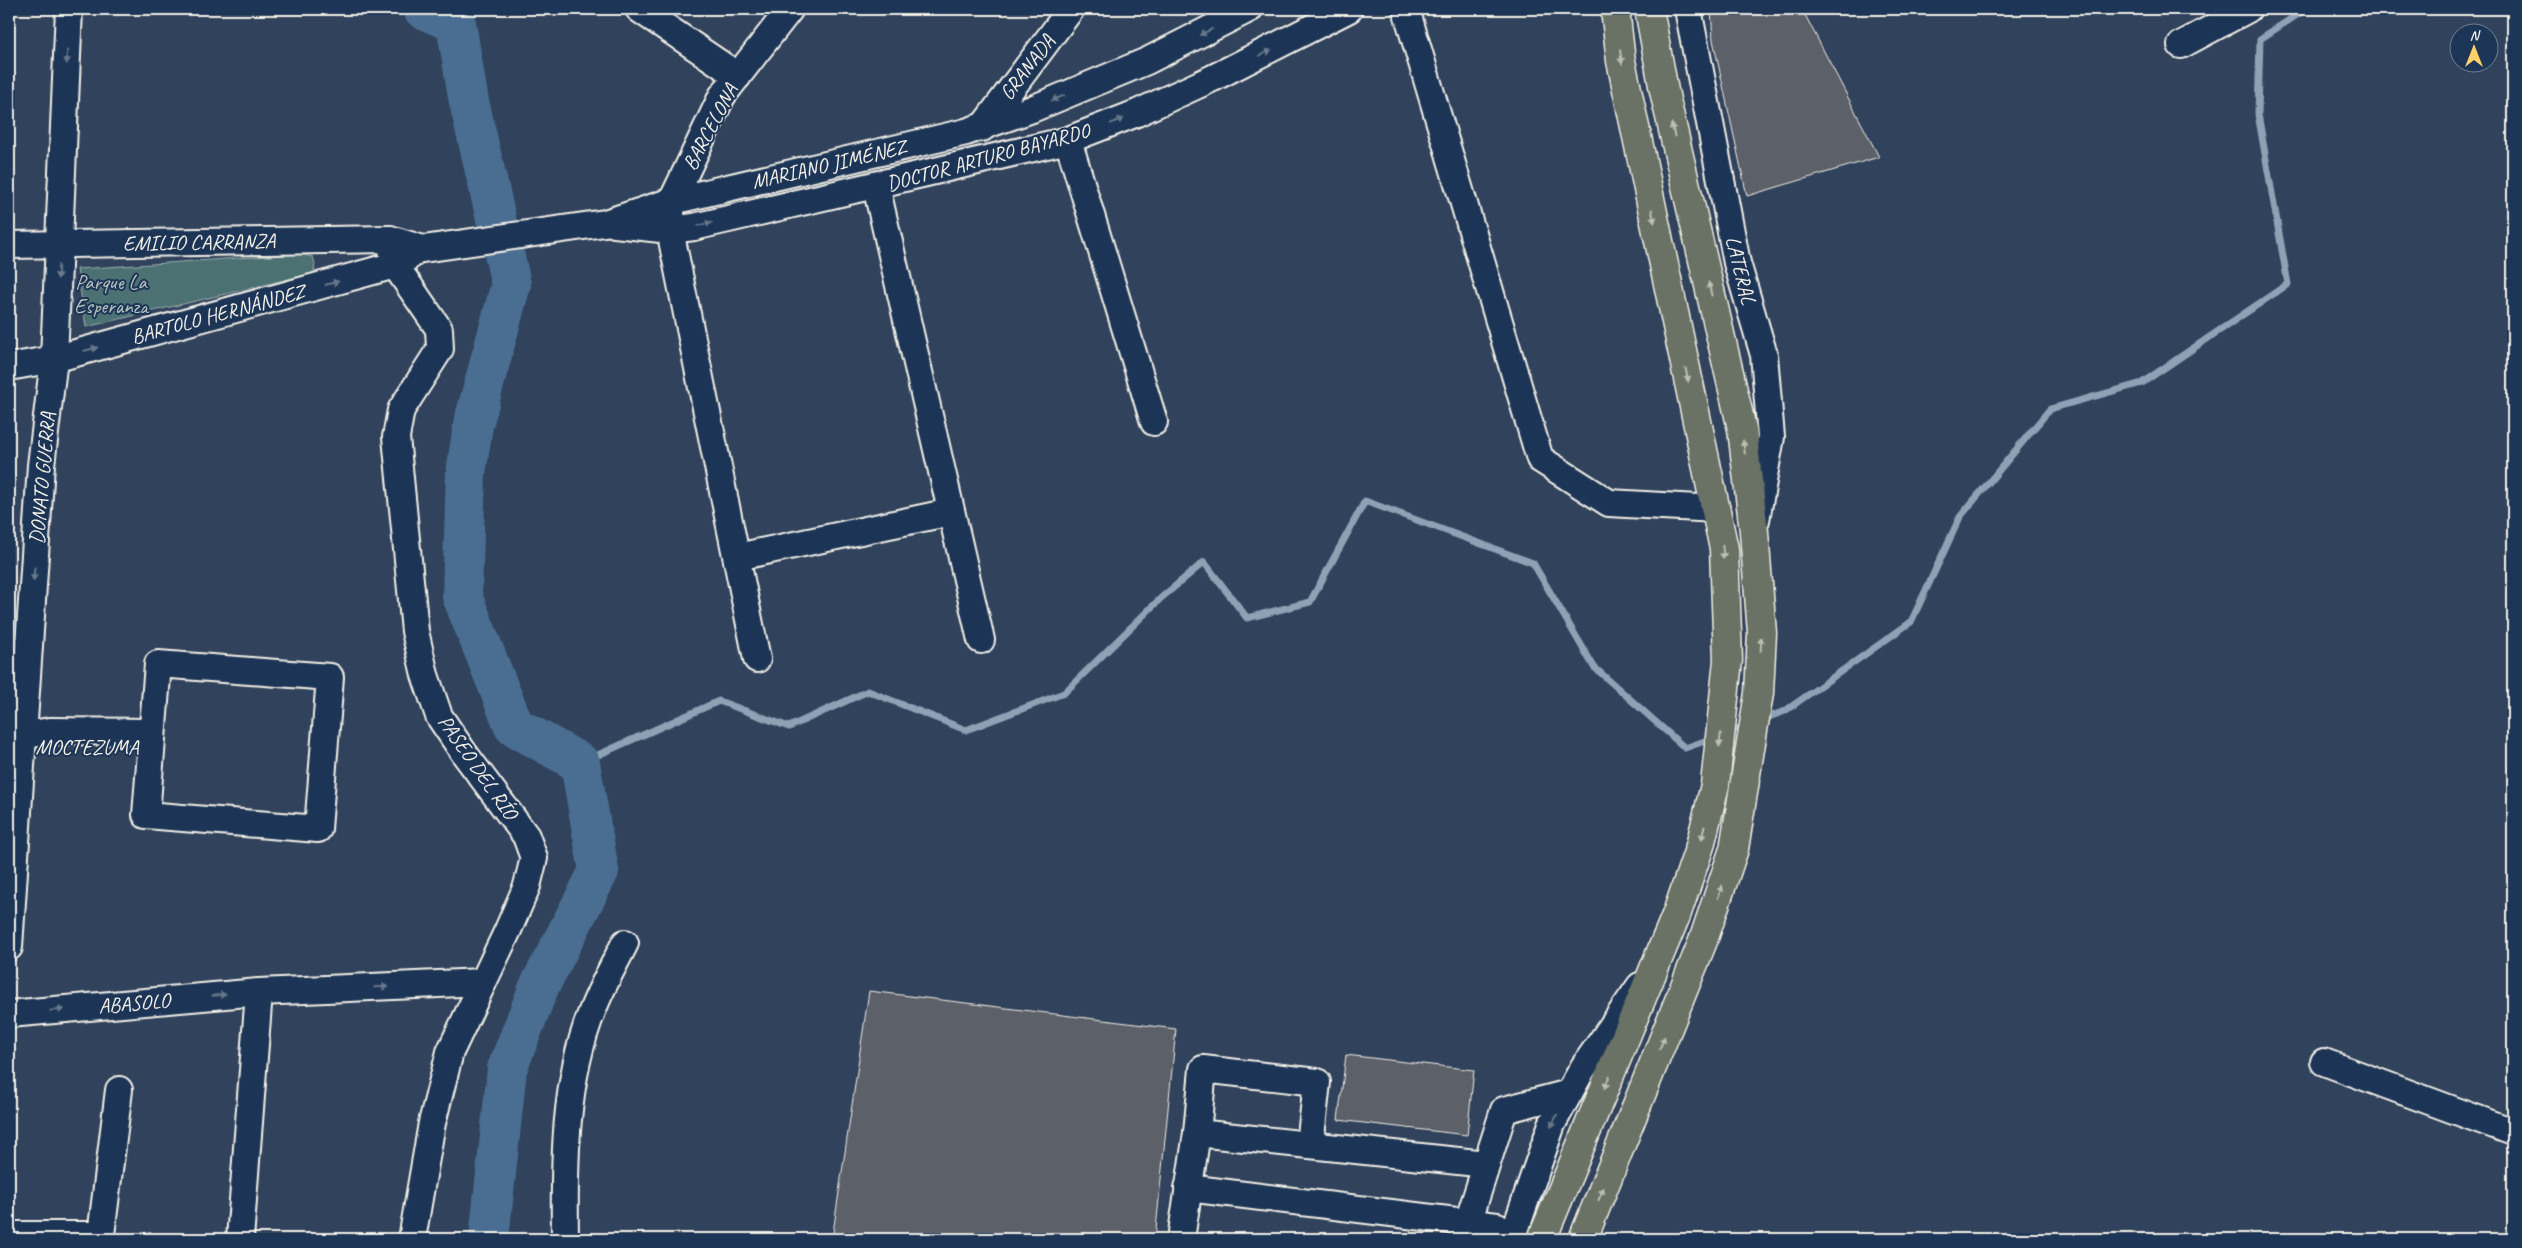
<svg xmlns="http://www.w3.org/2000/svg" width="2522" height="1248" viewBox="0 0 2522 1248" font-family="Caveat,sans-serif">
<style>
.green{fill:#4c7173;stroke:#a0b1ae}
.lines{fill:none;stroke-linecap:round;stroke-linejoin:round}
.stream{stroke:#8da2b4;stroke-width:7}
.river{stroke:#496e91;stroke-width:40}
.building{fill:#5c6167;stroke:#f4f1e8}
.minor-casing{stroke:#f4f1e8;stroke-width:30}
.major-casing{stroke:#f4f1e8;stroke-width:31}
.minor{stroke:#1d3557;stroke-width:26}
.major{stroke:#6a7266;stroke-width:28}
.oneway{fill:#68778a}
.oneway2{fill:#bdbeb4}
.labels{text-anchor:middle;stroke-width:4;stroke-linejoin:round;paint-order:stroke}
.street-label{font-size:21px;fill:#f4f1e8;stroke:#1d3557}
.park-label{font-size:21px;fill:#b9c4bf;stroke:#1d3557}
</style>
<rect width="100%" height="100%" fill="#30425c"/>
<filter id="ink" filterUnits="userSpaceOnUse"><feTurbulence type="fractalNoise" baseFrequency=".02" numOctaves="2"/><feDisplacementMap in="SourceGraphic" scale="10" xChannelSelector="R" yChannelSelector="G"/><feConvolveMatrix kernelMatrix="1 2 1 2 8 2 1 2 1" color-interpolation-filters="sRGB"/></filter>
<g filter="url(#ink)">
<path class="green" d="M 300,254 L 313,257 L 315,263 L 314,273 L 86,327 L 77,269 Z"/>
<g class="lines">
<g class="stream">
<path d="M 1761,720 L 1785,711 L 1911,622 L 1960,517 L 2050,409 L 2142,383 L 2288,284 L 2258,114 L 2260,39 L 2306,9"/>
<path d="M 1726,733 L 1748,725"/>
<path d="M 580,763 L 719,701 L 789,727 L 868,691 L 966,730 L 1064,693 L 1161,598 L 1204,562 L 1247,618 L 1310,602 L 1365,501 L 1533,563 L 1594,667 L 1685,748 L 1713,738"/>
</g>
<path class="river" d="M 423,9 L 456,23 L 468,97 L 511,284 L 473,425 L 466,473 L 462,596 L 514,726 L 580,763 L 599,871 L 539,987 L 507,1069 L 489,1239"/>
</g>
<g class="building">
<path d="M 1711,9 L 1802,9 L 1879,157 L 1747,196 L 1713,40 Z"/>
<path d="M 869,991 L 1176,1029 L 1155,1239 L 832,1239 Z"/>
<path d="M 1346,1055 L 1474,1070 L 1467,1135 L 1338,1120 Z"/>
</g>
<g class="lines">
<defs>
<g id="minor">
<path d="M 639,9 L 738,76"/>
<path d="M 1406,9 L 1540,459 L 1609,503 L 1716,509"/>
<path d="M 1688,9 L 1737,263 L 1764,355 L 1771,437 L 1756,520"/>
<path d="M 2181,45 L 2248,9"/>
<path d="M 982,128 L 1071,9"/>
<path d="M 1068,140 L 1154,422"/>
<path d="M 876,186 L 981,640"/>
<path d="M 615,224 L 670,230 L 694,227 L 1068,140 L 1137,113 L 1213,78 L 1349,9"/>
<path d="M 390,239 L 395,265 L 439,329 L 440,349 L 401,410 L 396,437 L 415,631 L 425,675 L 439,716 L 464,753 L 526,836 L 534,858 L 527,886 L 508,930 L 450,1052 L 432,1123 L 412,1239"/>
<path d="M 9,245 L 390,239 L 423,249 L 605,223 L 672,201 L 966,132 L 1032,109 L 1147,61 L 1249,9"/>
<path d="M 9,367 L 54,359 L 395,265 L 410,256"/>
<path d="M 737,557 L 951,512"/>
<path d="M 757,659 L 670,230 L 672,201 L 722,96 L 790,9"/>
<path d="M 158,664 L 330,677 L 318,829 L 146,815 Z"/>
<path d="M 9,738 L 50,731 L 152,732"/>
<path d="M 9,947 L 41,465 L 54,359 L 69,9"/>
<path d="M 9,1014 L 259,992 L 483,982"/>
<path d="M 2324,1062 L 2513,1132"/>
<path d="M 1197,1133 L 1486,1164"/>
<path d="M 1188,1188 L 1497,1226"/>
<path d="M 9,1235 L 101,1235 L 119,1090"/>
<path d="M 1463,1238 L 1504,1110 L 1569,1093"/>
<path d="M 240,1239 L 259,992"/>
<path d="M 565,1239 C 564,1163 564,1080 593,1009 C 602,986 614,965 625,943"/>
<path d="M 1181,1239 L 1197,1133 L 1203,1069 L 1317,1082 L 1310,1145"/>
<path d="M 1512,1239 L 1552,1124 L 1583,1068 L 1640,986"/>
</g>
<g id="major">
<path d="M 1542,1239 L 1677,913 L 1700,846 L 1715,785 L 1728,660 L 1724,549 L 1621,61 L 1615,9"/>
<path d="M 1583,1239 L 1703,941 L 1734,849 L 1759,693 L 1762,633 L 1754,532 L 1742,429 L 1664,91 L 1649,9"/>
</g>
</defs>
<use href="#minor" class="minor-casing"/>
<use href="#major" class="major-casing"/>
<use href="#minor" class="minor"/>
<use href="#major" class="major"/>
</g>
<defs><path id="oneway-solid" d="M-6-.8H1V-3.2L6.5 0L1 3.2V.8H-6Z" transform="scale(1.25)"/></defs>
<g class="oneway">
<use href="#oneway-solid" transform="translate(1206 32) rotate(153)"/>
<use href="#oneway-solid" transform="translate(1265 53) rotate(-26)"/>
<use href="#oneway-solid" transform="translate(67 57) rotate(92)"/>
<use href="#oneway-solid" transform="translate(1058 98) rotate(157)"/>
<use href="#oneway-solid" transform="translate(1117 121) rotate(-22)"/>
<use href="#oneway-solid" transform="translate(705 224) rotate(-13)"/>
<use href="#oneway-solid" transform="translate(58 272) rotate(93)"/>
<use href="#oneway-solid" transform="translate(332 283) rotate(-15)"/>
<use href="#oneway-solid" transform="translate(91 349) rotate(-15)"/>
<use href="#oneway-solid" transform="translate(34 574) rotate(94)"/>
<use href="#oneway-solid" transform="translate(381 987) rotate(-2)"/>
<use href="#oneway-solid" transform="translate(219 995) rotate(-5)"/>
<use href="#oneway-solid" transform="translate(57 1010) rotate(-5)"/>
<use href="#oneway-solid" transform="translate(1554 1121) rotate(117)"/>
</g>
<g class="oneway2">
<use href="#oneway-solid" transform="translate(1621 57) rotate(82)"/>
<use href="#oneway-solid" transform="translate(1673 130) rotate(-103)"/>
<use href="#oneway-solid" transform="translate(1653 216) rotate(78)"/>
<use href="#oneway-solid" transform="translate(1710 289) rotate(-103)"/>
<use href="#oneway-solid" transform="translate(1687 375) rotate(78)"/>
<use href="#oneway-solid" transform="translate(1744 447) rotate(-97)"/>
<use href="#oneway-solid" transform="translate(1723 552) rotate(84)"/>
<use href="#oneway-solid" transform="translate(1761 644) rotate(-87)"/>
<use href="#oneway-solid" transform="translate(1720 740) rotate(97)"/>
<use href="#oneway-solid" transform="translate(1703 833) rotate(103)"/>
<use href="#oneway-solid" transform="translate(1720 892) rotate(-71)"/>
<use href="#oneway-solid" transform="translate(1662 1043) rotate(-68)"/>
<use href="#oneway-solid" transform="translate(1607 1082) rotate(113)"/>
<use href="#oneway-solid" transform="translate(1601 1194) rotate(-68)"/>
</g>
</g>
<g class="labels">
<g class="street-label">
<text transform="translate(1027 67) rotate(-53)" y="7">GRANADA</text>
<text transform="translate(710 127) rotate(-62)" y="7">BARCELONA</text>
<text transform="translate(988 157) rotate(-15)" y="7">DOCTOR ARTURO BAYARDO</text>
<text transform="translate(829 164) rotate(-13)" y="7">MARIANO JIMÉNEZ</text>
<text transform="translate(199 242) rotate(-1)" y="7">EMILIO CARRANZA</text>
<text transform="translate(1741 270) rotate(76)" y="7">LATERAL</text>
<text transform="translate(218 314) rotate(-15)" y="7">BARTOLO HERNÁNDEZ</text>
<text transform="translate(42 478) rotate(-85)" y="7">DONATO GUERRA</text>
<text x="87" y="754">MOCTEZUMA</text>
<text transform="translate(478 767) rotate(55)" y="7">PASEO DEL RÍO</text>
<text transform="translate(134 1003) rotate(-5)" y="7">ABASOLO</text>
</g>
<g class="park-label">
<text x="111" y="289">Parque La<tspan x="111" dy="24">Esperanza</tspan></text>
</g>
</g>
<rect width="2522" height="1248" fill="none" stroke="#1d3557" stroke-width="30"/>
<rect x="15" y="15" width="2492" height="1218" fill="none" stroke="#f4f1e8" stroke-width="2" filter="url(#ink)"/>
<g transform="translate(2474 48)"><circle r="24" fill="#1d3557" stroke="#738091"/>
<path d="M0-4L9 19L0 12L-9 19Z" fill="#ffd166"/>
<text y="-8" font-size="14" font-weight="bold" text-anchor="middle" fill="#f4f1e8">N</text>
</g>
</svg>
